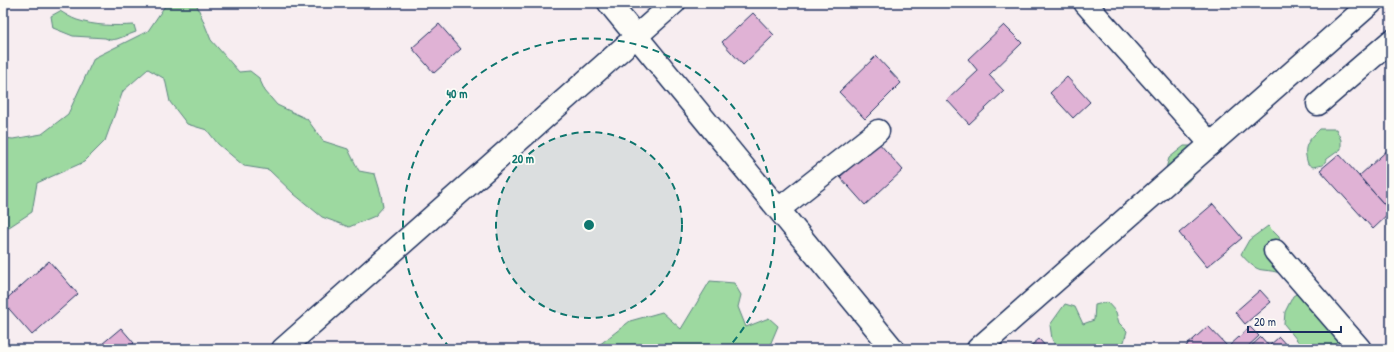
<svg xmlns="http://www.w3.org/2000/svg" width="1394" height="352" viewBox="0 0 1394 352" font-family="'Patrick Hand',sans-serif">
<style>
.green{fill:#9dd9a0;stroke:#5c847f}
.building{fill:#e0b2d5;stroke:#1b2f5e}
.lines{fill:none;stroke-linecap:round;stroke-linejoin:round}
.minor-casing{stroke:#1b2f5e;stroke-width:25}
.minor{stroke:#fdfcf7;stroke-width:22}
.ring{fill:none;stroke:#0f766e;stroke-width:2;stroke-dasharray:7 5}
.centre{fill:#0f766e;stroke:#fdfcf7;stroke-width:2}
.ring-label{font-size:12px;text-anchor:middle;font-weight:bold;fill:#0f766e;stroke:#fdfcf7;stroke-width:3.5;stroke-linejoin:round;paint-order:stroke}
</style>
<rect width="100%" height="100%" fill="#f7edf0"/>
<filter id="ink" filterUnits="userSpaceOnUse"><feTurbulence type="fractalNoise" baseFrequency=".025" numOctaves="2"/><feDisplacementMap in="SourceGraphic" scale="8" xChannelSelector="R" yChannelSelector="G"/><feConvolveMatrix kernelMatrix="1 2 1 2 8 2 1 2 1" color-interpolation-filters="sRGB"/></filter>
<g filter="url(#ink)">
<g class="green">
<path d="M 167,3 L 196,3 L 211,40 L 239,72 L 250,71 L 259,78 L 265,91 L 277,105 L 307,119 L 323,141 L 348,149 L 359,171 L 375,174 L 381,194 L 383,207 L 375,216 L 349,227 L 322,217 L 294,194 L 269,170 L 244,166 L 218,144 L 207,130 L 187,124 L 170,102 L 165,79 L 148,69 L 123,91 L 105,141 L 84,162 L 37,183 L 32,212 L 3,231 L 3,138 L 13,139 L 42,134 L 68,114 L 94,58 L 148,31 Z"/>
<path d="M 60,11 C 65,14 71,18 77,20 C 95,26 115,26 134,25 L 136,32 L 117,39 L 110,40 L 105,38 L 73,36 L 53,28 L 51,16 Z"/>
<path d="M 1320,129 L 1336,129 L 1341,140 L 1341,149 L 1327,159 L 1323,165 L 1313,167 L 1308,164 C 1302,146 1308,141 1320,129 Z"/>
<path d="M 1184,146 L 1195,146 L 1201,163 C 1187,185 1186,187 1160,195 L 1163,179 L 1169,158 Z"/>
<path d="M 1268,226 L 1279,237 L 1282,251 L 1282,274 C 1275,271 1271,271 1263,270 C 1255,270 1246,260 1241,254 L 1249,240 Z"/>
<path d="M 710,281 L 734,283 L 741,295 L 738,307 L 746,327 L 769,318 L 778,326 L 770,345 L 771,349 L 594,349 L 630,321 L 662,312 L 681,329 Z"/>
<path d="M 1311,285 L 1346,349 L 1302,349 L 1301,345 L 1284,324 L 1285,312 L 1293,296 Z"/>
<path d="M 1107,302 L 1116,312 L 1119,323 L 1127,331 L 1124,342 L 1115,349 L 1057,349 L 1052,339 L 1050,325 L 1065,304 L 1075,307 L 1083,324 L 1094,320 L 1095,305 Z"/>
</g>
<g class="building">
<path d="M 753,13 L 774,35 L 743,65 L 722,42 Z"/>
<path d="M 439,24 L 461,49 L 434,73 L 412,48 Z"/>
<path d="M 1004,25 L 1022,43 L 989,75 L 1004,91 L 969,124 L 947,100 L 978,71 L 968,59 Z"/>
<path d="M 876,56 L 901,83 L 865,119 L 839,92 Z"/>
<path d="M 1067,77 L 1090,102 L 1073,118 L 1050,93 Z"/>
<path d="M 878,142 L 903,170 L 865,205 L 840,177 Z"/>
<path d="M 1391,147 L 1391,212 L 1359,176 Z"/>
<path d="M 1339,154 L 1391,212 L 1373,229 L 1320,170 Z"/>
<path d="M 1213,204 L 1242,238 L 1207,267 L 1179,233 Z"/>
<path d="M 1391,213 L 1391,224 L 1386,218 Z"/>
<path d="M 49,261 L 78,294 L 32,335 L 3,302 Z"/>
<path d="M 1260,290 L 1271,302 L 1245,324 L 1235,312 Z"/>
<path d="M 1208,326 L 1228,347 L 1250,327 L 1259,336 L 1245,349 L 1185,349 L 1184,348 Z"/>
<path d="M 121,328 L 134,343 L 127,349 L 96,349 Z"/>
<path d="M 1261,337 L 1269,346 L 1279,337 L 1290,349 L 1248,349 Z"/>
<path d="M 1039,339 L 1048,349 L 1027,349 Z"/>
<path d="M 409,344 L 413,349 L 404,349 Z"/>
</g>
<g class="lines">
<defs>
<g id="minor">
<path d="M 609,3 L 893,349"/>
<path d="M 1085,3 L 1211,144"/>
<path d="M 1318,104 L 1391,41"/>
<path d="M 779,209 L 878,131"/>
<path d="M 1275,251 L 1360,349"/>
<path d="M 283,349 L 674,3"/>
<path d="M 978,349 L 1371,3"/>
</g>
</defs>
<use href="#minor" class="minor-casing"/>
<use href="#minor" class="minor"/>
</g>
</g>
<circle cx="589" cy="225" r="93" fill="#0f766e" fill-opacity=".12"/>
<g class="ring">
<circle cx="589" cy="225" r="93"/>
<path d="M450 348A186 186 0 1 1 728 348"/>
</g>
<circle cx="589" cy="225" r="6" class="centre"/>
<g class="ring-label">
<text x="457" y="98">40 m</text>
<text x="523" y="163">20 m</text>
</g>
<rect width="1394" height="352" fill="none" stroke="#fdfcf7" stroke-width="16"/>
<rect x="8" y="8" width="1378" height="336" fill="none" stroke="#1b2f5e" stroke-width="1.5" filter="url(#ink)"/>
<path d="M1248 326v6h93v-6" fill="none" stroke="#1b2f5e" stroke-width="2"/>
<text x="1254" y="326" font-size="12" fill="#1b2f5e" stroke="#fdfcf7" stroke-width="3" paint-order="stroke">20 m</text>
</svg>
